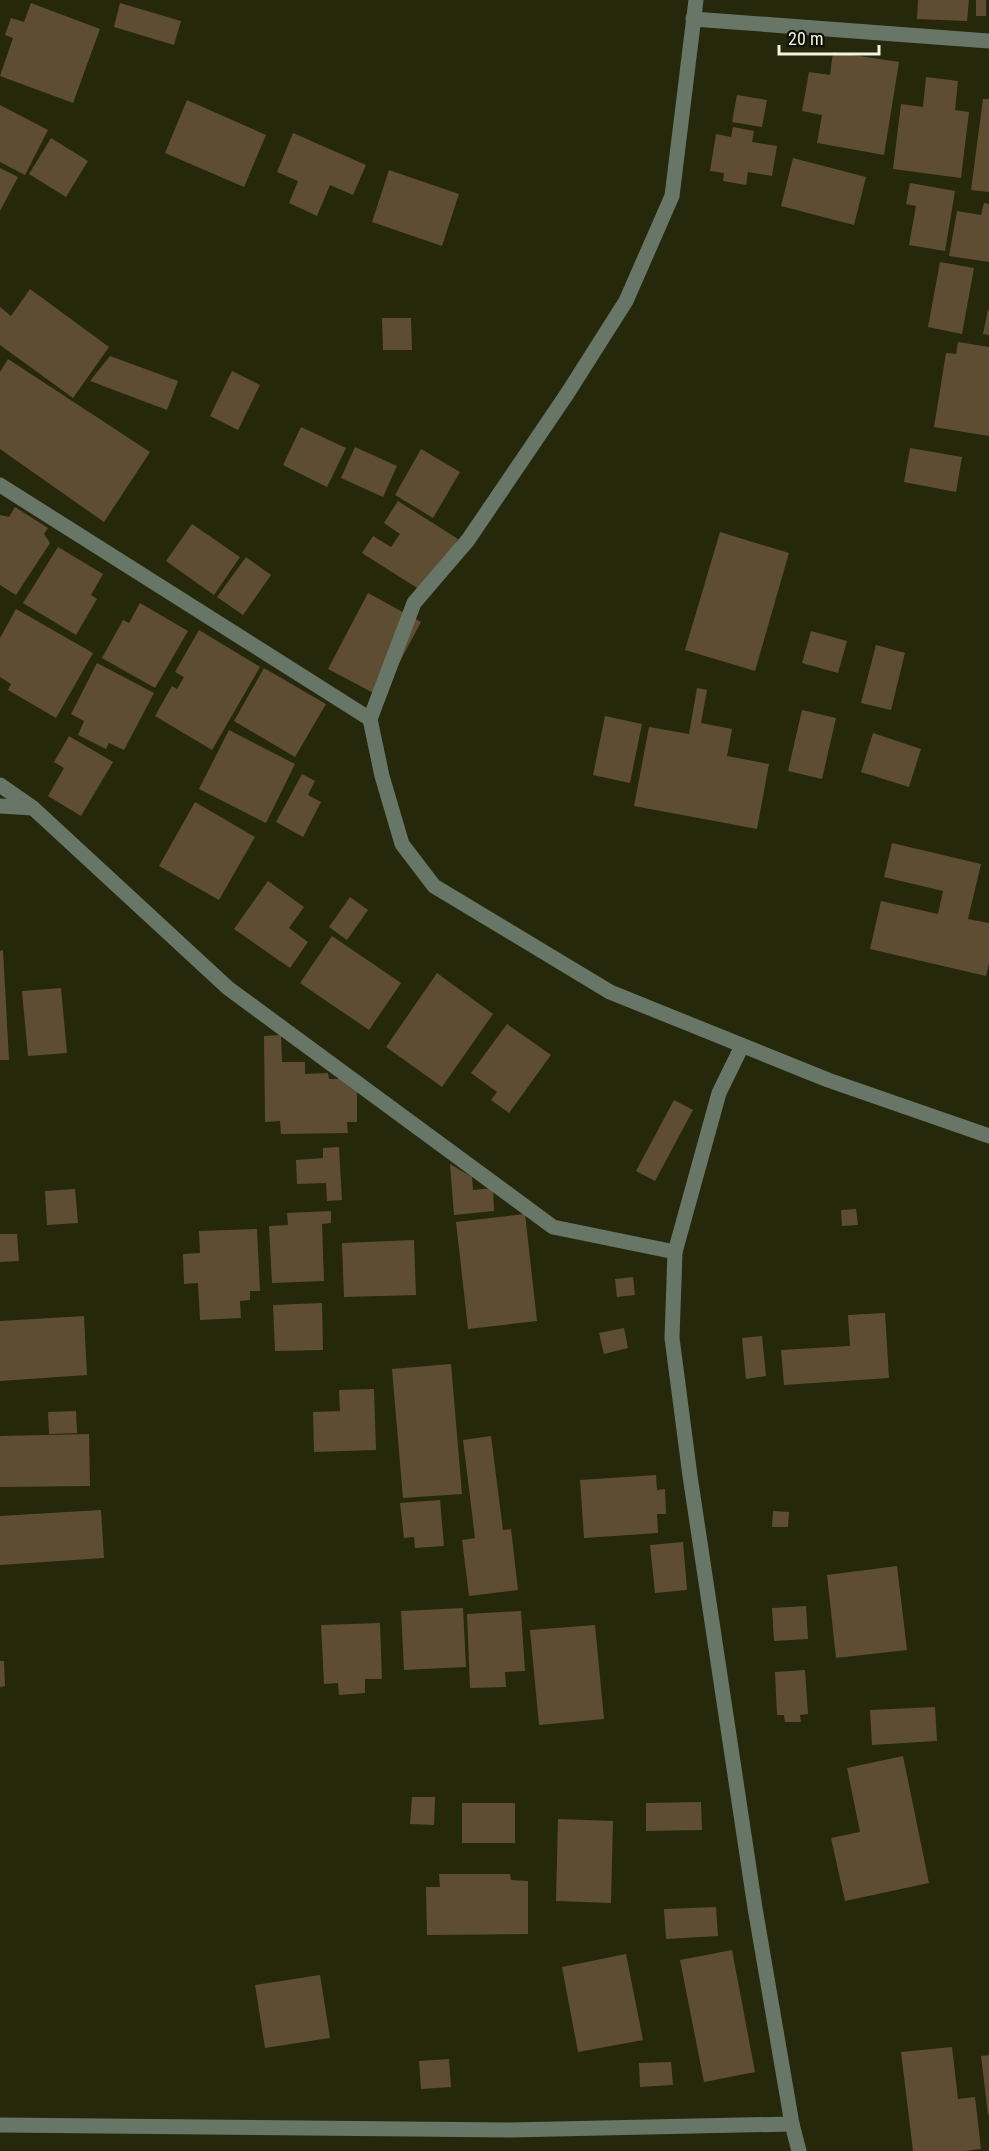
<svg xmlns="http://www.w3.org/2000/svg" width="989" height="2151" viewBox="0 0 989 2151" font-family="'Roboto Condensed',sans-serif">
<style>
.building{fill:#5e4d32}
.lines{fill:none;stroke-linecap:round;stroke-linejoin:round}
.minor{stroke:#677667;stroke-width:15}
</style>
<rect width="100%" height="100%" fill="#26280b"/>
<g class="building">
<path d="M 918,0 L 969,0 L 967,21 L 917,19 Z"/>
<rect x="976" y="0" width="10" height="16"/>
<path d="M 31,3 L 100,29 L 73,103 L 0,76 L 13,38 L 5,35 L 11,18 L 24,22 Z"/>
<path d="M 120,3 L 181,21 L 174,45 L 114,27 Z"/>
<path d="M 833,52 L 899,62 L 884,155 L 817,143 L 822,115 L 802,111 L 809,72 L 830,75 Z"/>
<path d="M 926,77 L 958,81 L 955,110 L 969,112 L 961,178 L 893,169 L 901,104 L 923,107 Z"/>
<path d="M 737,95 L 767,100 L 762,127 L 732,122 Z"/>
<path d="M 983,99 L 989,99 L 989,192 L 971,190 Z"/>
<path d="M 187,100 L 266,135 L 244,187 L 165,153 Z"/>
<path d="M 0,105 L 48,130 L 25,175 L 0,162 Z"/>
<path d="M 733,127 L 754,131 L 752,142 L 777,146 L 772,176 L 748,172 L 746,185 L 723,181 L 724,173 L 710,171 L 716,134 L 731,137 Z"/>
<path d="M 293,133 L 366,165 L 353,195 L 330,185 L 317,216 L 289,203 L 298,181 L 277,172 Z"/>
<path d="M 51,138 L 88,161 L 66,197 L 29,174 Z"/>
<path d="M 793,158 L 866,177 L 854,225 L 781,206 Z"/>
<path d="M 0,168 L 18,177 L 0,211 Z"/>
<path d="M 389,170 L 459,194 L 442,246 L 372,222 Z"/>
<path d="M 910,183 L 955,191 L 945,251 L 909,245 L 916,206 L 906,204 Z"/>
<path d="M 984,203 L 989,204 L 989,262 L 949,256 L 957,211 L 981,215 Z"/>
<path d="M 940,262 L 974,268 L 962,334 L 928,327 Z"/>
<path d="M 30,289 L 109,347 L 73,398 L 0,345 L 0,307 L 11,316 Z"/>
<path d="M 988,310 L 989,311 L 989,335 L 983,334 Z"/>
<path d="M 382,318 L 411,318 L 412,350 L 383,350 Z"/>
<path d="M 958,342 L 989,347 L 989,436 L 934,427 L 946,353 L 956,354 Z"/>
<path d="M 110,356 L 178,381 L 167,410 L 90,381 Z"/>
<path d="M 8,359 L 150,452 L 104,522 L 0,449 L 0,372 Z"/>
<path d="M 232,371 L 260,385 L 238,430 L 210,416 Z"/>
<path d="M 301,427 L 346,448 L 327,487 L 283,465 Z"/>
<path d="M 355,447 L 397,466 L 383,497 L 341,478 Z"/>
<path d="M 910,448 L 962,457 L 956,492 L 904,482 Z"/>
<path d="M 421,449 L 460,472 L 433,518 L 395,495 Z"/>
<path d="M 398,501 L 458,539 L 425,593 L 362,553 L 373,536 L 391,547 L 400,534 L 384,523 Z"/>
<path d="M 15,507 L 48,528 L 44,534 L 50,543 L 16,595 L 0,585 L 0,515 L 9,517 Z"/>
<path d="M 192,524 L 240,557 L 214,595 L 166,561 Z"/>
<path d="M 720,532 L 789,553 L 755,671 L 685,650 Z"/>
<path d="M 58,547 L 103,574 L 91,595 L 97,599 L 76,635 L 23,603 Z"/>
<path d="M 246,557 L 271,575 L 243,615 L 217,597 Z"/>
<path d="M 368,593 L 421,622 L 381,697 L 328,669 Z"/>
<path d="M 140,603 L 188,631 L 155,688 L 102,658 L 123,620 L 129,623 Z"/>
<path d="M 16,609 L 93,653 L 56,718 L 8,690 L 11,684 L 0,677 L 0,638 Z"/>
<path d="M 199,630 L 260,667 L 212,750 L 155,716 L 172,686 L 177,689 L 184,677 L 175,672 Z"/>
<path d="M 811,631 L 847,641 L 838,673 L 802,663 Z"/>
<path d="M 876,645 L 905,653 L 891,710 L 861,703 Z"/>
<path d="M 97,663 L 154,693 L 124,750 L 109,743 L 106,749 L 78,735 L 84,721 L 71,714 Z"/>
<path d="M 264,668 L 326,704 L 295,757 L 234,721 Z"/>
<path d="M 697,688 L 707,690 L 701,723 L 732,729 L 727,756 L 769,764 L 757,829 L 634,806 L 649,727 L 689,734 Z"/>
<path d="M 802,710 L 836,718 L 822,779 L 788,771 Z"/>
<path d="M 605,716 L 642,724 L 630,783 L 593,775 Z"/>
<path d="M 229,730 L 295,764 L 266,823 L 199,789 Z"/>
<path d="M 873,733 L 921,749 L 909,787 L 861,772 Z"/>
<path d="M 69,736 L 113,762 L 81,816 L 48,796 L 64,768 L 54,762 Z"/>
<path d="M 302,774 L 315,781 L 308,795 L 321,802 L 303,837 L 276,822 Z"/>
<path d="M 195,802 L 255,837 L 219,900 L 159,866 Z"/>
<path d="M 892,843 L 981,864 L 968,919 L 989,923 L 989,963 L 986,976 L 870,949 L 881,901 L 938,914 L 943,891 L 884,877 Z"/>
<path d="M 268,881 L 304,907 L 289,928 L 308,942 L 290,968 L 234,929 Z"/>
<path d="M 350,897 L 368,910 L 347,940 L 329,927 Z"/>
<path d="M 332,936 L 401,983 L 369,1030 L 300,983 Z"/>
<path d="M 3,950 L 9,1060 L 0,1060 L 0,951 Z"/>
<path d="M 437,973 L 493,1014 L 442,1087 L 386,1047 Z"/>
<path d="M 61,988 L 67,1053 L 28,1056 L 22,991 Z"/>
<path d="M 507,1024 L 551,1055 L 509,1113 L 491,1100 L 497,1092 L 471,1073 Z"/>
<path d="M 281,1035 L 282,1062 L 305,1062 L 305,1074 L 328,1073 L 329,1079 L 349,1079 L 357,1085 L 357,1122 L 347,1122 L 348,1133 L 281,1134 L 280,1121 L 265,1122 L 264,1036 Z"/>
<path d="M 674,1100 L 693,1110 L 655,1181 L 636,1171 Z"/>
<path d="M 339,1147 L 342,1200 L 327,1201 L 326,1183 L 297,1184 L 296,1160 L 323,1158 L 323,1148 Z"/>
<path d="M 450,1164 L 472,1177 L 473,1190 L 493,1188 L 494,1211 L 454,1215 Z"/>
<path d="M 75,1189 L 78,1223 L 47,1225 L 45,1191 Z"/>
<path d="M 856,1209 L 858,1225 L 842,1226 L 841,1210 Z"/>
<path d="M 331,1211 L 331,1223 L 322,1224 L 324,1281 L 272,1283 L 269,1226 L 288,1225 L 287,1213 Z"/>
<path d="M 525,1214 L 537,1321 L 468,1329 L 456,1222 Z"/>
<path d="M 257,1229 L 260,1291 L 250,1291 L 250,1300 L 240,1301 L 241,1318 L 200,1320 L 198,1283 L 184,1284 L 183,1254 L 200,1253 L 199,1231 Z"/>
<path d="M 0,1234 L 17,1234 L 19,1261 L 0,1262 Z"/>
<path d="M 414,1240 L 416,1295 L 344,1297 L 342,1243 Z"/>
<path d="M 633,1277 L 635,1295 L 617,1297 L 615,1279 Z"/>
<path d="M 322,1303 L 323,1350 L 275,1351 L 273,1305 Z"/>
<path d="M 885,1313 L 889,1378 L 784,1385 L 781,1350 L 850,1346 L 848,1315 Z"/>
<path d="M 84,1316 L 87,1375 L 0,1381 L 0,1321 Z"/>
<path d="M 624,1328 L 628,1348 L 604,1354 L 599,1333 Z"/>
<path d="M 762,1336 L 766,1376 L 746,1379 L 742,1338 Z"/>
<path d="M 451,1364 L 462,1494 L 403,1498 L 392,1369 Z"/>
<path d="M 374,1389 L 376,1450 L 314,1452 L 313,1412 L 340,1411 L 339,1390 Z"/>
<path d="M 76,1411 L 77,1433 L 49,1434 L 48,1412 Z"/>
<path d="M 89,1434 L 90,1486 L 0,1487 L 0,1436 Z"/>
<path d="M 491,1436 L 503,1530 L 511,1529 L 518,1590 L 469,1596 L 462,1540 L 475,1538 L 463,1440 Z"/>
<path d="M 656,1475 L 657,1490 L 665,1489 L 666,1514 L 657,1514 L 658,1533 L 584,1538 L 580,1480 Z"/>
<path d="M 440,1500 L 444,1546 L 415,1548 L 414,1537 L 404,1538 L 400,1503 Z"/>
<path d="M 101,1510 L 104,1558 L 0,1565 L 0,1516 Z"/>
<path d="M 773,1511 L 789,1512 L 788,1527 L 772,1527 Z"/>
<path d="M 683,1542 L 687,1590 L 655,1593 L 650,1545 Z"/>
<path d="M 897,1566 L 907,1650 L 836,1658 L 827,1575 Z"/>
<path d="M 806,1606 L 808,1639 L 774,1641 L 772,1608 Z"/>
<path d="M 463,1608 L 466,1667 L 404,1670 L 401,1611 Z"/>
<path d="M 521,1611 L 525,1671 L 505,1672 L 506,1687 L 470,1688 L 467,1614 Z"/>
<path d="M 380,1623 L 382,1679 L 365,1679 L 365,1693 L 339,1695 L 338,1683 L 324,1684 L 321,1625 Z"/>
<path d="M 595,1625 L 604,1719 L 539,1725 L 530,1630 Z"/>
<path d="M 0,1661 L 4,1661 L 5,1686 L 0,1687 Z"/>
<path d="M 805,1670 L 808,1714 L 800,1715 L 801,1722 L 785,1722 L 784,1715 L 777,1715 L 775,1672 Z"/>
<path d="M 935,1707 L 937,1741 L 872,1745 L 870,1710 Z"/>
<path d="M 903,1756 L 929,1883 L 845,1901 L 831,1838 L 860,1832 L 847,1768 Z"/>
<path d="M 412,1797 L 435,1797 L 434,1825 L 410,1824 Z"/>
<path d="M 701,1802 L 702,1830 L 646,1831 L 646,1803 Z"/>
<rect x="462" y="1803" width="53" height="40"/>
<path d="M 558,1819 L 613,1821 L 611,1903 L 556,1901 Z"/>
<path d="M 439,1874 L 510,1874 L 511,1880 L 528,1881 L 528,1934 L 427,1935 L 426,1887 L 440,1887 Z"/>
<path d="M 716,1907 L 718,1936 L 666,1939 L 664,1909 Z"/>
<path d="M 732,1950 L 755,2072 L 704,2082 L 680,1960 Z"/>
<path d="M 626,1954 L 643,2040 L 578,2052 L 562,1967 Z"/>
<path d="M 320,1975 L 330,2038 L 265,2048 L 255,1985 Z"/>
<path d="M 952,2047 L 958,2099 L 975,2097 L 981,2149 L 964,2151 L 913,2151 L 901,2052 Z"/>
<path d="M 989,2055 L 989,2114 L 988,2115 L 981,2056 Z"/>
<path d="M 449,2059 L 451,2087 L 421,2089 L 419,2061 Z"/>
<path d="M 671,2062 L 673,2085 L 640,2087 L 639,2063 Z"/>
</g>
<g class="lines">
<g class="minor">
<path d="M 696,0 L 672,196 L 626,301 L 567,394 L 468,540 L 414,603 L 370,719 L 382,776 L 402,844 L 434,886 L 610,992 L 828,1080 L 989,1136"/>
<path d="M 693,19 L 989,41"/>
<path d="M 0,485 L 370,719"/>
<path d="M 0,785 L 33,808 L 228,988 L 553,1227 L 675,1252"/>
<path d="M 0,806 L 33,808"/>
<path d="M 742,1046 L 719,1093 L 675,1252 L 672,1338 L 690,1476 L 755,1908 L 792,2124 L 799,2151"/>
<path d="M 0,2125 L 510,2130 L 792,2124"/>
</g>
</g>
<path d="M779 45v9h100v-9" fill="none" stroke="#f2f4e3" stroke-width="3"/>
<text x="788" y="45" font-size="18" fill="#f2f4e3" stroke="#0f1005" stroke-width="4.5" paint-order="stroke">20 m</text>
</svg>
